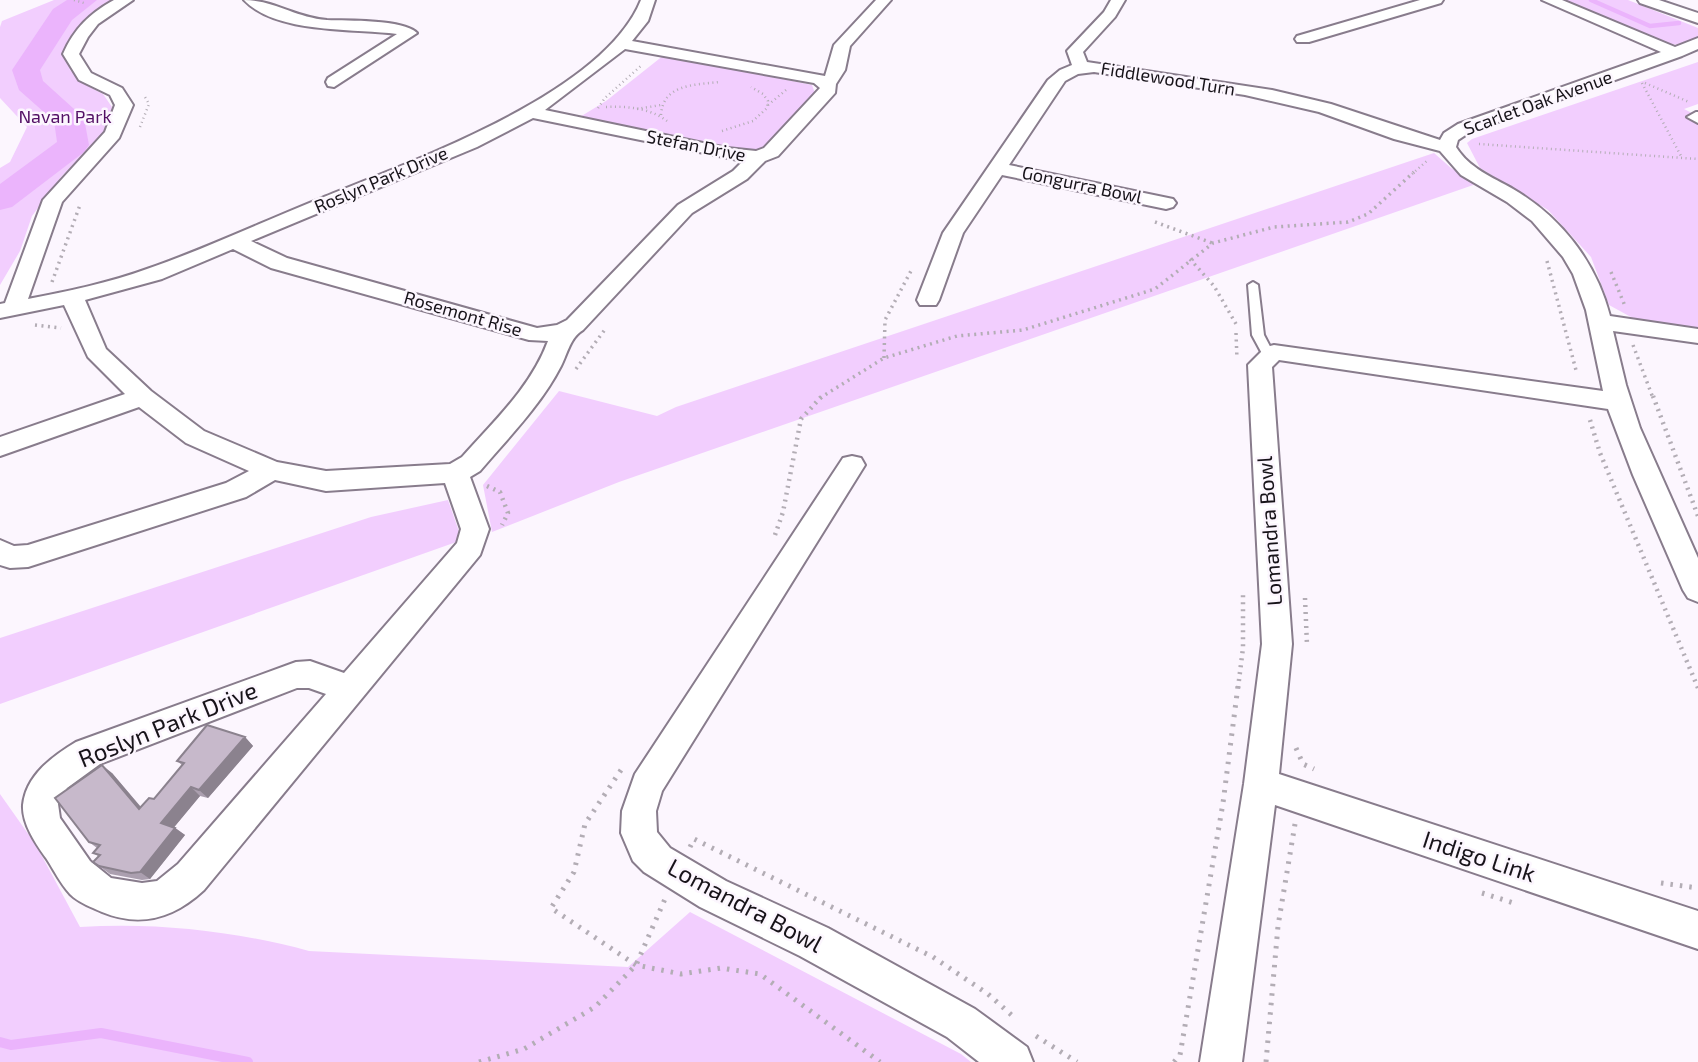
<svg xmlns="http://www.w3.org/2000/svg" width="1698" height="1062" viewBox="0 0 1698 1062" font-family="'Exo 2',sans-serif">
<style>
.green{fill:#f2cefe}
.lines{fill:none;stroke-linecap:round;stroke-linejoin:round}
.stream-far1{stroke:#ebb4fc;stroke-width:4.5}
.stream{stroke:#ebb4fc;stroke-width:10}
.river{fill:#ebb4fc;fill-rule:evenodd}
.lane-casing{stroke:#887c8c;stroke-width:4}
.street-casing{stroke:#887c8c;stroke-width:4}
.path-far3{stroke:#b3adb5;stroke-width:2.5;stroke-dasharray:1 3.5;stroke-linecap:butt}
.path-far2{stroke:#b3adb5;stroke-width:3.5;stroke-dasharray:2 4.5;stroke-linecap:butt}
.path-far1{stroke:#b3adb5;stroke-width:4.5;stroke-dasharray:2 5;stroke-linecap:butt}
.path{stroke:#b3adb5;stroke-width:5;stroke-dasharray:2.5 7;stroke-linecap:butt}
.lane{fill:#fff;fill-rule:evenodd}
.street{fill:#fff;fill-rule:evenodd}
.wall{fill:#ab9faf}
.shaded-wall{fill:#8b828e}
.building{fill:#c7b9cb;stroke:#8b828e;stroke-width:2}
.labels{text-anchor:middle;stroke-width:5;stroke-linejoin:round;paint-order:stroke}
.far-street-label{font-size:18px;fill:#171319;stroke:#fcf6fe}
.far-park-label{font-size:18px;fill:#531065;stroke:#fcf6fe}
.street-label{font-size:21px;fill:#171319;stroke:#fcf6fe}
.near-street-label{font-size:24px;fill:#171319;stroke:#fcf6fe}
</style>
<rect width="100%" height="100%" fill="#fcf6fe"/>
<g class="green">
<path d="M 54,0 L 115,0 L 94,12 L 66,46 L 70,70 L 88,86 L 103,94 L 112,107 L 109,128 L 61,177 L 32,216 L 20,251 L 0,285 L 0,168 L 10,162 L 27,127 L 0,98 L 0,27 L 2,21 Z"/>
<path d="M 1555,0 L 1628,0 L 1698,28 L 1698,37 L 1684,45 L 1665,44 Z"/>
<path d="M 664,55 L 812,85 L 816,96 L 767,148 L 745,154 L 575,120 L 606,101 Z"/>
<path d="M 1698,62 L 1698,104 L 1684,109 L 1698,116 L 1698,331 L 1640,322 L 1609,305 L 1591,257 L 1548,210 L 1480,168 L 1467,143 L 1472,139 Z"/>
<path d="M 1434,153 L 1451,168 L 1479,183 L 619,482 L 492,532 L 483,485 L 559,391 L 657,416 L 676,407 Z"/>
<path d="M 448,500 L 462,540 L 0,704 L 0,638 L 371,517 Z"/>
<path d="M 0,794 L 36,845 L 80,927 C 156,922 235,931 309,951 L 628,967 L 690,912 L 961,1054 L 971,1062 L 0,1062 Z"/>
</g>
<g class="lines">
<path class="stream-far1" d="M 1591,0 L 1650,26 L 1679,23"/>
<path class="stream" d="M 0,1042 L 11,1045 L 101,1033 L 248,1062"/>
<path class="river" d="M 67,0 L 97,0 L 72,20 L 40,70 L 43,81 L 84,118 L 89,145 L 84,152 L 12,207 L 0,210 L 0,184 L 57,142 L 54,121 L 19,90 L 12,70 L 53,9 Z"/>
<defs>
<path id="lane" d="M 1253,282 L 1258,285 L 1264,335 L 1275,356 L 1269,360 L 1265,359 L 1252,335 L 1248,285 Z"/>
<g id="street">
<path d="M 114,0 L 133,0 L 98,24 L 88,37 L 79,54 L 91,73 L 122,88 L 133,105 L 119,138 L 62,202 L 28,299 C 68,291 109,283 147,269 C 205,249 262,222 319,199 C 409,162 603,95 641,0 L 655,0 L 648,21 L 632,41 L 825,76 L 834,45 L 876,0 L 891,0 L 850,46 L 845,70 L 836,84 L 835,93 L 778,156 L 765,161 L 747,179 L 692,213 L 583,330 C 570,338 568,352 561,366 C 541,405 509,437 480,471 L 470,477 L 489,529 L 480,555 L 204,890 C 174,918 141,928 102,912 C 91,907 79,903 70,894 C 60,883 54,870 46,858 C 36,844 22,824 23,805 C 26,775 53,756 76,742 L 296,662 L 310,661 L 344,673 L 457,543 L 461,529 L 445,483 L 326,491 L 275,480 L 246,497 L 28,567 L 10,568 L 0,565 L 0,540 L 14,546 L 28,545 L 226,483 L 249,471 L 186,443 L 139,407 L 0,456 L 0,437 L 125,394 L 88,357 L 64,305 L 0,318 L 0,304 L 5,303 L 43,200 L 105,132 L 115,105 L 110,95 L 79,80 L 63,54 C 74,29 90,13 114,0 ZM 625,49 L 814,83 L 820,88 L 764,148 L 756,151 L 727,148 L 545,110 ZM 533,118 L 743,161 L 733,171 L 678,205 L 567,320 L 557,325 L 537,328 L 287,258 L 251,241 L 477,147 ZM 233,249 L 271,268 L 529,340 L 548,341 C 531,387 494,421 462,457 L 450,464 L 326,471 L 277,462 L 204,431 L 151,391 L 106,349 L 85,300 L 162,279 ZM 297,688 L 309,688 L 326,694 L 178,864 L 157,881 L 142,883 L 111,878 L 90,861 L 60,818 L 58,804 L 67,788 L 100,764 Z"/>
<path d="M 244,0 C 274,0 294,17 327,20 C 348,21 403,19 417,33 L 334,87 L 328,86 L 326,82 L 328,78 L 397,34 C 353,28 276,34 244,0 Z"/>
<path d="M 1111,0 L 1125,0 L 1115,17 L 1083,52 L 1087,62 L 1272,90 L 1331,104 L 1440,140 L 1444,133 L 1458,124 L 1661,52 L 1542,0 L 1562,0 L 1675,47 L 1698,38 L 1698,49 L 1682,56 L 1470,132 L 1458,140 L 1456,147 C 1469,168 1492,177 1513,189 C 1561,217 1596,262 1610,316 L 1698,329 L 1698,343 L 1613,331 L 1626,385 L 1640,428 L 1698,558 L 1698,602 L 1688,598 L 1683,590 L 1633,475 L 1608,409 L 1279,360 L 1272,367 L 1292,644 L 1279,774 L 1698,911 L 1698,949 L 1275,805 L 1242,1062 L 1200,1062 L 1244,784 L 1262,644 L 1248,365 L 1266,347 L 1274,345 L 1603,391 L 1586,310 L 1573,274 L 1563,257 L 1532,221 L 1507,202 L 1461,175 L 1440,151 L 1394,139 L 1319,112 L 1245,95 L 1094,72 L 1078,74 L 1065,81 L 1009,165 L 1173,199 L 1176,203 L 1173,207 L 1166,209 L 1002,175 L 963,233 L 939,300 L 936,305 L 920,305 L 917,300 L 943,233 L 1048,80 L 1060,70 L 1072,65 L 1067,51 L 1104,12 Z"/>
<path d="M 1420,0 L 1443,0 L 1441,3 L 1309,42 L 1297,42 L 1295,39 L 1297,36 Z"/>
<path d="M 1638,0 L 1659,0 L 1698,13 L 1698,23 L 1640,3 Z"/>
<path d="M 1696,112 L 1698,112 L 1698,123 L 1687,117 Z"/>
<path d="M 852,456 L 861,458 L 865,465 L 662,791 L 656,811 L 657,832 L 670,848 L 726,881 L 828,928 L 975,1009 L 1027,1047 L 1033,1062 L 979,1062 L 947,1037 L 800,956 L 700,907 L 644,872 L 633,861 L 621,833 L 622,811 L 635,774 L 843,458 Z"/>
</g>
</defs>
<use href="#lane" class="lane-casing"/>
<use href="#street" class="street-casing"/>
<g class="path-far3">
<path d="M 74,0 L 84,3"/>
<path d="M 1642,83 L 1681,156"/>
<path d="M 1645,83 L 1689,102"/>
<path d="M 768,105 L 786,90"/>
<path d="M 606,107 C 627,106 650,108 667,121"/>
<path d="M 598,108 L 605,98 L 642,65"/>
<path d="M 637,109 L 661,105"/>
<path d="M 661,115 C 663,84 694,85 719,82"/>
<path d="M 140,127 L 149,104 L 145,97"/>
<path d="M 722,131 L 753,121 L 767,108 L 768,101 L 763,94 L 751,87"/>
<path d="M 1479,144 L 1698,159"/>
<path d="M 1412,174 L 1428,160"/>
</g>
<g class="path-far2">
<path d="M 1155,222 L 1212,243"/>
<path d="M 1190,259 L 1214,286 L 1236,324"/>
<path d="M 1547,261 L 1577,374"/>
<path d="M 1611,272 L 1625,306"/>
<path d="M 52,282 L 80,205"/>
<path d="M 35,325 L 61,328"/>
<path d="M 1236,333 L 1237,359"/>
<path d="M 1633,345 L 1653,398"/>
<path d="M 884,358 L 885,320 L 912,269"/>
<path d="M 576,369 L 606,328"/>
<path d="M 820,398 L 884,358 L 957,336 L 1023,330 L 1155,289 L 1213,243 L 1274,227 L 1348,222 L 1368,214 L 1414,172"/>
</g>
<g class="path-far1">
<path d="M 1653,396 L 1698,516"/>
<path d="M 1590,420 L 1600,453 L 1698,688"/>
<path d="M 487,486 L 500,492 L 508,513 L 502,525"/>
<path d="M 775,535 L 783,512 L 801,419 L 822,396"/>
<path d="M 1305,598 L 1307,645"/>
<path d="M 1238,688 L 1243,648 L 1243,592"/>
</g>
<g class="path">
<path d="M 1296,748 L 1303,764 L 1314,769"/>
<path d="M 621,770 L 585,824 L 574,872 L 551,908 L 636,965 L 681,974 L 721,968 L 760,974 L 880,1062"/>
<path d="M 690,847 L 694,839 L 933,957 L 988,994 L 1016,1019"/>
<path d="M 1661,883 L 1698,888"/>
<path d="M 1482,893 L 1517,904"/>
<path d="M 1036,1036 L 1077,1062"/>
<path d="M 479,1062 L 524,1049 L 595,1007 L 636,965 L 665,899"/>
<path d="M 1174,1062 L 1180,1055 L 1223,803 L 1238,686"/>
<path d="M 1266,1062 L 1278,926 L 1295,824"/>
</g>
<use href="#lane" class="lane"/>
<use href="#street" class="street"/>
</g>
<path class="wall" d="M 245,737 L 253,746 L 208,798 L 200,796 L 174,827 L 185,835 L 150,879 L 142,880 L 110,874 L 99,866 L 98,856 L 93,853 L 97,848 L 89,842 L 112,773 L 141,807 L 154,799 L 182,765 L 177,761 Z"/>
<g class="shaded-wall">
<path d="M 245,737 L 253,746 L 208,798 L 199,790 Z"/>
<path d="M 102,765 L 112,773 L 149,817 L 139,809 Z"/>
<path d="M 191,787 L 200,796 L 171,831 L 161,823 Z"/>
<path d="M 175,828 L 185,835 L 150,879 L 140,872 Z"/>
</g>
<path class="building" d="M 207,725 L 245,737 L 199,790 L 191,787 L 161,823 L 175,828 L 140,872 L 131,873 L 99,866 L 93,862 L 100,855 L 93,853 L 100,845 L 89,842 L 55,798 L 102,765 L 139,809 L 149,798 L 154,799 L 184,763 L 177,761 Z"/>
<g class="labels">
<g class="far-street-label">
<text transform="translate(1168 79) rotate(9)" y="6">Fiddlewood Turn</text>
<text transform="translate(1538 103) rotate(-20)" y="6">Scarlet Oak Avenue</text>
<text transform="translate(696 146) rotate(11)" y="6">Stefan Drive</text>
<text transform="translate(381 180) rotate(-23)" y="6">Roslyn Park Drive</text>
<text transform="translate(1082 185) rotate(12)" y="6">Gongurra Bowl</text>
<text transform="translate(463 314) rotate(16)" y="6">Rosemont Rise</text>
</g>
<g class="far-park-label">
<text x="65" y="123">Navan Park</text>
</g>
<g class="street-label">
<text transform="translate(1270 531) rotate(-94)" y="7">Lomandra Bowl</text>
</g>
<g class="near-street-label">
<text transform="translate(168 725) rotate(-22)" y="8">Roslyn Park Drive</text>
<text transform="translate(1479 857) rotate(18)" y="8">Indigo Link</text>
<text transform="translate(745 906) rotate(28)" y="8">Lomandra Bowl</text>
</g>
</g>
</svg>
